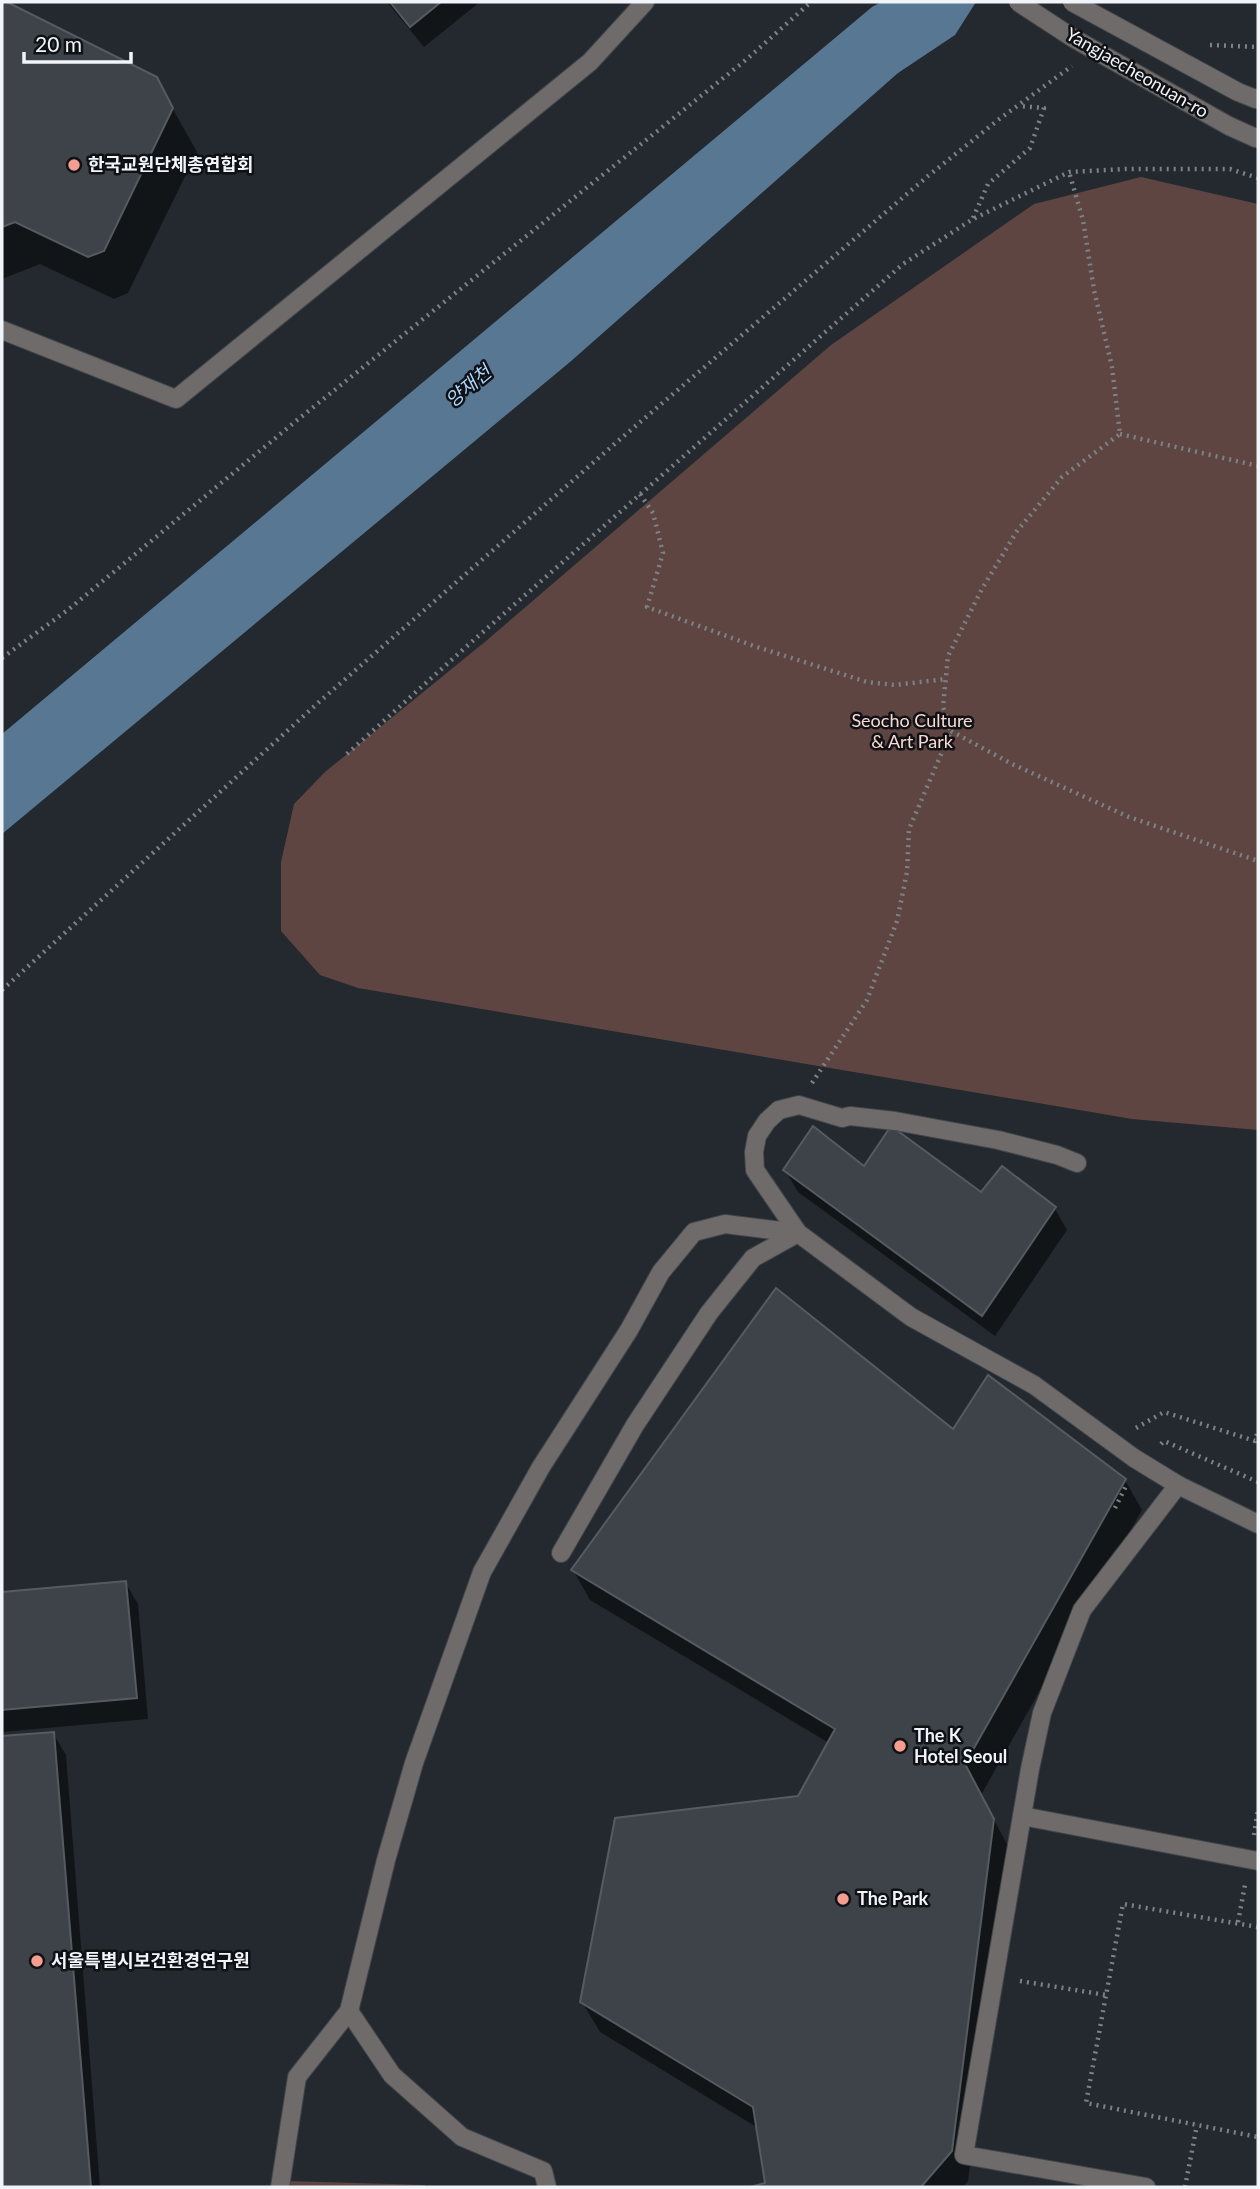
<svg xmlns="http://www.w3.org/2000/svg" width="1260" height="2189" viewBox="0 0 1260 2189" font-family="Lato,'Noto Sans KR',sans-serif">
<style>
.green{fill:#5e4541}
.water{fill:#587793}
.shadow{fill:#0007}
.building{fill:#3d4349;stroke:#555b61;stroke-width:2}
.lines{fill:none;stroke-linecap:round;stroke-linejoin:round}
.minor-casing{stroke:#40464a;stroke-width:20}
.path{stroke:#7d8287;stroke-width:4.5;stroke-dasharray:2 5;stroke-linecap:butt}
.minor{stroke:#6f6b6a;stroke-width:18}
.minor-bridge-casing{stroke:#40464a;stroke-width:20;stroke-linecap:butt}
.minor-bridge{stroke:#6f6b6a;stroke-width:18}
.poi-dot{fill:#f59d90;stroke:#0f1114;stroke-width:2.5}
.labels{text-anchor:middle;stroke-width:5;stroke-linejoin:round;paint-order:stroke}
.street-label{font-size:18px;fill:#f1f5f9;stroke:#0f1114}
.poi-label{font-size:18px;font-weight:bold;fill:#f1f5f9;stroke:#0f1114;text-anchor:start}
.park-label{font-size:18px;fill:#f8d9d4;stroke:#0f1114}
.water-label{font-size:19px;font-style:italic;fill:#acd6fd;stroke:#0f1114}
</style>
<rect width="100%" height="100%" fill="#23292e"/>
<g class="green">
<path d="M 1141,177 L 1258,204 L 1258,1130 L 1132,1119 L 358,988 L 320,975 L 281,931 L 281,862 L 294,804 L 325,772 L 486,641 L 831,345 L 1034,204 Z"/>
<path d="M 287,2181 L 425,2185 L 425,2187 L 283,2187 Z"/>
</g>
<path class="water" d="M 881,2 L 976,2 L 955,35 L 898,73 L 570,362 L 2,834 L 2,734 L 872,7 Z"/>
<g class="shadow">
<path d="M 2,2 L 156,79 L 197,152 L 128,293 L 114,299 L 40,264 L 2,279 Z"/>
<path d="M 387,2 L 480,2 L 424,47 Z"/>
<path d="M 864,1169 L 1055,1209 L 1067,1230 L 995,1336 L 798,1192 L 785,1170 Z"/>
<path d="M 954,1432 L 1125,1480 L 1142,1510 L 981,1795 L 1010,1850 L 968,2181 L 963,2187 L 756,2187 L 767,2184 L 758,2128 L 600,2032 L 582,2002 L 799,1798 L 829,1743 L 590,1600 L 573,1570 Z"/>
<path d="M 125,1582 L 138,1604 L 148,1719 L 2,1732 L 2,1594 Z"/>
<path d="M 53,1733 L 66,1755 L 100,2187 L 2,2187 L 2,1737 Z"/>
</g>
<g class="building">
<path d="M 2,2 L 7,2 L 157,77 L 173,108 L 104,251 L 88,257 L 15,222 L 2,227 Z"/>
<path d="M 390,2 L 441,2 L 410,27 Z"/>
<path d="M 813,1126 L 864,1166 L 891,1126 L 981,1192 L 1002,1166 L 1056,1207 L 982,1316 L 783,1170 Z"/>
<path d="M 776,1288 L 953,1429 L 988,1375 L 1126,1479 L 965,1764 L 994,1819 L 952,2151 L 921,2187 L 750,2187 L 765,2183 L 753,2107 L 580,2002 L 615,1818 L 798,1796 L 835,1729 L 571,1570 Z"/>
<path d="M 126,1581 L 137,1698 L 2,1710 L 2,1592 Z"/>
<path d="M 54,1732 L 91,2187 L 2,2187 L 2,1736 Z"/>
</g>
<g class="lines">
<defs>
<g id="minor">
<path d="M 2,330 L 176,399 L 590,62 L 645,2"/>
<path d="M 1077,1163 L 1057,1155 L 998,1140 L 895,1121 L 850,1116 L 842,1118 L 799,1105 L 779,1110 L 767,1121 L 757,1136 L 754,1152 L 755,1170 L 798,1233 L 911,1317 L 1034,1385 L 1134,1458 L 1178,1485 L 1258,1524"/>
<path d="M 561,1553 L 635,1425 L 709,1313 L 753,1258 L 798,1233"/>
<path d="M 1022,1816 L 1258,1861"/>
<path d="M 349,2011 L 392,2075 L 462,2137 L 543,2171 L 547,2187"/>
<path d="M 280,2187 L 297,2077 L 349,2011 L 386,1860 L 414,1763 L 482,1572 L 541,1467 L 629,1330 L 661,1272 L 694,1232 L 725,1224 L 798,1233"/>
<path d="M 1146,2187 L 964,2155 L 1030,1769 L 1042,1713 L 1082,1610 L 1178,1485"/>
</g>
</defs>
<use href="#minor" class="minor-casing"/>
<g class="path">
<path d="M 1210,45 L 1258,47"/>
<path d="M 973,218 L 988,184 L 1030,148 L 1044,108 L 1018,106"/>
<path d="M 1120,434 L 1258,466"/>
<path d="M 640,494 L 653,513 L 663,553 L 647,607 L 754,646 L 867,682 L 895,685 L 946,679"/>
<path d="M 2,658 L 69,609 L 296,421 L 747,59 L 811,2"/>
<path d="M 951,731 L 1012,764 L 1129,817 L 1258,861"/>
<path d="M 347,754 L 467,646 L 903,264 L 973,219 L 1069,172 L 1125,169 L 1230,169 L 1258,178"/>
<path d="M 2,990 L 319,702 L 618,441 L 928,176 L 998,120 L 1072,66"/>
<path d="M 812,1083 L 867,1000 L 897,921 L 907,872 L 909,829 L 951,731 L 943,707 L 948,656 L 982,589 L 1017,531 L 1062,477 L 1120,434 L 1112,367 L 1094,290 L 1083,220 L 1069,172"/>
<path d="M 1136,1428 L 1164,1412 L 1255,1441 L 1258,1430"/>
<path d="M 1161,1444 L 1164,1441 L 1258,1482"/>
<path d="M 1115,1508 L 1127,1484"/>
<path d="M 1254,1835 L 1258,1809"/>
<path d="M 1238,1922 L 1245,1885"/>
<path d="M 1258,1927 L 1123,1904 L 1086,2103 L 1258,2137"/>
<path d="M 1020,1981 L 1106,1995"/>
<path d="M 1185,2187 L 1197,2125"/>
</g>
<use href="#minor" class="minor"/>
<defs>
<g id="minor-bridge">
<path d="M 1018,2 L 1073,38 L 1229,126 L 1258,139"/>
<path d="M 1072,2 L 1238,92 L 1258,100"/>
</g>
</defs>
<use href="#minor-bridge" class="minor-bridge-casing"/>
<use href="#minor-bridge" class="minor-bridge"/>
</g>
<g class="poi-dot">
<circle cx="74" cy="165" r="7"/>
<circle cx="900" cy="1746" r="7"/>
<circle cx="843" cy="1899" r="7"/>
<circle cx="37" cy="1961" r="7"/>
</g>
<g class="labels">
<g class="street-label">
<text transform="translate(1137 73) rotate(30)" y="6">Yangjaecheonuan-ro</text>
</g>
<g class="poi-label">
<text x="88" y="171">한국교원단체총연합회</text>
<text x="914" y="1742">The K<tspan x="914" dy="21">Hotel Seoul</tspan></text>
<text x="857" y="1905">The Park</text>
<text x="51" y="1967">서울특별시보건환경연구원</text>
</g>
<g class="park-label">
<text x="912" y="727">Seocho Culture<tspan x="912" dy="21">&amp; Art Park</tspan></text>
</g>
<g class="water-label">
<text transform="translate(468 386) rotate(-40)" y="7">양재천</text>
</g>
</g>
<rect width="1260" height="2189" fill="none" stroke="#f1f5f9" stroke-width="7"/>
<path d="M24 52v10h107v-10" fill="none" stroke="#f1f5f9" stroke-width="3.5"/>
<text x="35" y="52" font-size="21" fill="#f1f5f9" stroke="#0f1114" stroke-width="5" paint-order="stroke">20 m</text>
</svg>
